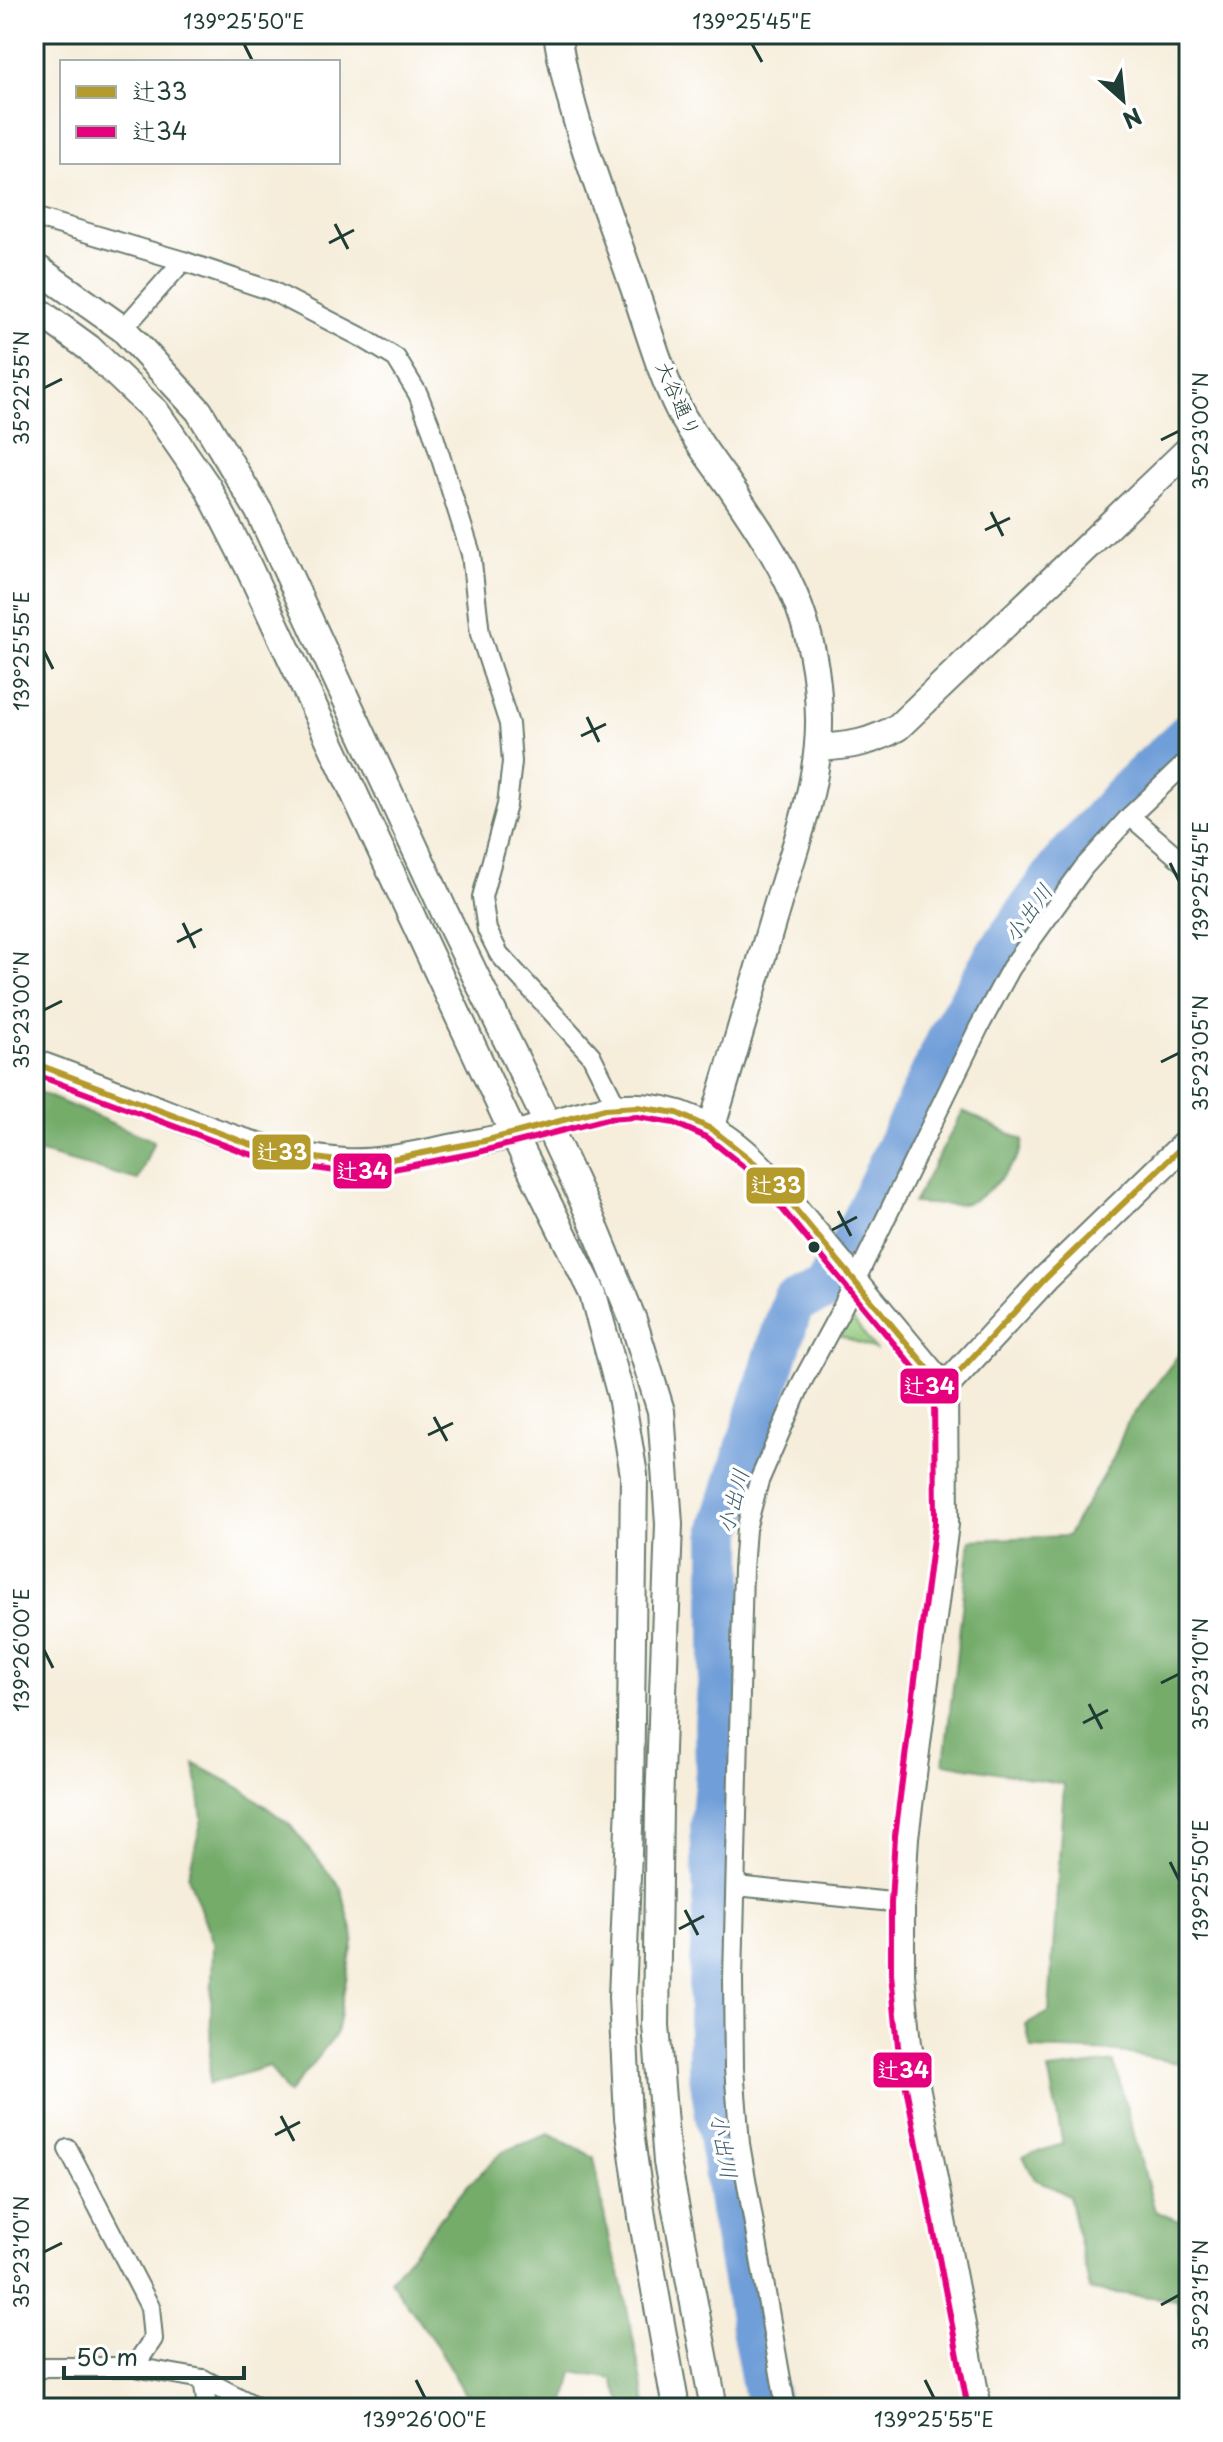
<svg xmlns="http://www.w3.org/2000/svg" width="1223" height="2442" viewBox="0 0 1223 2442" font-family="'Playpen Sans','Klee One',sans-serif">
<style>
.green{fill:#92c87a;stroke:#588257;stroke-width:2}
.forest{fill:#75ac6a;stroke:#4a744f;stroke-width:2}
.lines{fill:none;stroke-linecap:round;stroke-linejoin:round}
.river{stroke:#6f9ed8;stroke-width:44}
.street-casing{stroke:#6a7b6e;stroke-width:22}
.secondary-casing{stroke:#6a7b6e;stroke-width:30}
.street{stroke:#fff;stroke-width:18}
.secondary{stroke:#fff;stroke-width:26}
.bus-1-casing{stroke:#fff;stroke-width:12}
.bus-2-casing{stroke:#fff;stroke-width:12}
.bus-1{stroke:#b59a2c;stroke-width:6}
.bus-2{stroke:#e5007d;stroke-width:6}
.ticks{fill:none;stroke:#1f3d34;stroke-width:3}
.bus-dot{fill:#1f3d34;stroke:#fff;stroke-width:3}
.labels{text-anchor:middle;stroke-width:7;stroke-linejoin:round;paint-order:stroke}
.street-label{font-size:20px;fill:#1f3d34;stroke:#fff}
.water-label{font-size:22px;font-style:italic;fill:#3b5f6d;stroke:#fff}
.line-badge{stroke:#fff;stroke-width:3}
.badge-label{font-size:22px;text-anchor:middle;font-weight:bold;fill:#fff}
.neatline{fill:none;stroke:#1f3d34;stroke-width:3}
.ticks-label{font-size:20px;text-anchor:middle;fill:#1f3d34}
</style>
<rect width="100%" height="100%" fill="#fff"/>
<filter id="ink" filterUnits="userSpaceOnUse"><feTurbulence type="fractalNoise" baseFrequency=".0125" numOctaves="2"/><feDisplacementMap in="SourceGraphic" scale="16" xChannelSelector="R" yChannelSelector="G"/><feConvolveMatrix kernelMatrix="1 2 1 2 8 2 1 2 1" color-interpolation-filters="sRGB"/></filter>
<filter id="wash" filterUnits="userSpaceOnUse"><feTurbulence type="fractalNoise" baseFrequency=".006" numOctaves="4" result="noise"/><feDisplacementMap in="SourceGraphic" scale="32" xChannelSelector="R" yChannelSelector="G"/><feGaussianBlur stdDeviation="1.8" result="paint"/><feColorMatrix in="noise" values="0 0 0 0 0 0 0 0 0 0 0 0 0 0 0 0 0 1.4 0 .05"/><feComposite in="paint" operator="in"/></filter>
<g filter="url(#wash)">
<rect width="100%" height="100%" fill="#f6edda"/>
<path class="green" d="M 847,1312 L 875,1349 L 836,1334 Z"/>
<g class="forest">
<path d="M 34,1090 L 154,1141 L 138,1180 L 34,1151 Z"/>
<path d="M 963,1111 L 1023,1140 C 1021,1155 1014,1162 1005,1173 C 973,1211 960,1206 913,1203 Z"/>
<path d="M 1189,1341 L 1189,2065 L 1119,2052 L 1031,2049 L 1026,2025 L 1049,2012 L 1064,1784 L 944,1763 L 970,1540 L 1067,1536 L 1114,1457 L 1127,1423 Z"/>
<path d="M 195,1764 L 244,1790 L 290,1825 L 341,1888 L 354,1937 L 336,2034 L 288,2094 L 269,2066 L 209,2084 L 213,1943 L 188,1876 L 202,1819 Z"/>
<path d="M 1114,2062 L 1155,2211 L 1186,2224 L 1189,2223 L 1189,2360 L 1185,2355 L 1177,2300 L 1090,2290 L 1069,2196 L 1034,2178 L 1023,2156 L 1063,2144 L 1048,2070 Z"/>
<path d="M 549,2134 L 594,2157 L 609,2241 L 620,2273 L 647,2408 L 624,2408 L 613,2379 L 573,2372 L 565,2408 L 495,2408 L 464,2392 L 437,2346 L 390,2280 L 468,2185 L 504,2151 Z"/>
</g>
<g class="lines">
<path class="river" d="M 768,2408 L 731,2209 L 710,2068 L 710,1982 L 715,1902 L 712,1825 L 717,1772 L 716,1723 L 722,1654 L 722,1529 L 793,1301 L 823,1291 L 851,1246 L 953,1030 L 997,955 L 1062,865 L 1124,795 L 1189,734"/>
</g>
</g>
<g filter="url(#ink)">
<g class="lines">
<defs>
<g id="street">
<path d="M 34,217 L 183,261 L 272,291 L 361,337 L 396,358 L 418,394 L 432,430 L 471,554 L 480,634 L 509,724 L 512,762 L 507,805 L 482,897 L 487,930 L 499,954 L 591,1055 L 617,1107"/>
<path d="M 123,329 L 183,261"/>
<path d="M 1130,816 L 1189,867"/>
<path d="M 736,1886 L 901,1903"/>
<path d="M 68,2149 L 150,2307 L 153,2339 L 134,2367"/>
<path d="M 34,2371 L 45,2367 L 134,2367 L 203,2379 L 259,2408"/>
<path d="M 203,2379 L 207,2408"/>
<path d="M 786,2408 L 740,2144 L 734,2068 L 733,1979 L 743,1569 L 746,1529 L 759,1481 L 802,1382 L 841,1310 L 979,1027 L 1011,968 L 1084,867 L 1130,816 L 1189,760"/>
</g>
<g id="secondary">
<path d="M 557,34 C 570,119 604,201 632,282 C 647,324 660,373 680,412 C 694,437 710,459 727,482 C 782,562 818,618 819,719 C 820,782 795,846 777,906 C 755,980 734,1053 712,1126"/>
<path d="M 34,266 L 123,329 L 199,411 L 260,513 L 445,913 L 548,1125 L 591,1218 L 633,1320 L 661,1411 L 669,1524 L 659,1806 L 656,2025 L 667,2162 L 714,2408"/>
<path d="M 34,308 L 89,348 L 156,412 L 207,486 L 248,566 L 514,1135 L 593,1294 L 621,1396 L 634,1475 L 630,1804 L 622,1997 L 628,2118 L 642,2217 L 676,2408"/>
<path d="M 819,748 C 849,746 871,743 898,727 L 1189,449"/>
<path d="M 34,1063 C 76,1078 117,1094 158,1110 C 221,1135 276,1157 344,1162 C 375,1164 409,1156 440,1150 C 469,1144 499,1139 528,1131 C 556,1122 587,1111 616,1108 C 673,1101 723,1128 761,1168 L 944,1388 L 945,1524 L 905,1837 L 901,1903 L 901,1974 L 908,2044 L 978,2408"/>
<path d="M 944,1388 L 1046,1278 L 1189,1140"/>
</g>
</defs>
<use href="#street" class="street-casing"/>
<use href="#secondary" class="secondary-casing"/>
<use href="#street" class="street"/>
<use href="#secondary" class="secondary"/>
<defs>
<g id="bus-1">
<path d="M 34,1063 L 249,1144 L 295,1155 L 344,1162 L 392,1159 L 484,1141 L 605,1109 L 637,1107 L 677,1113 L 713,1130 L 761,1168 L 944,1388"/>
<path d="M 944,1388 L 1046,1278 L 1189,1140"/>
</g>
<path id="bus-2" d="M 34,1074 L 246,1153 L 293,1165 L 343,1172 L 393,1169 L 475,1153 L 607,1119 L 637,1117 L 674,1123 L 708,1138 L 754,1175 L 934,1392 L 935,1523 L 895,1836 L 891,1903 L 891,1974 L 898,2046 L 968,2408"/>
</defs>
<use href="#bus-1" class="bus-1-casing"/>
<use href="#bus-2" class="bus-2-casing"/>
<use href="#bus-1" class="bus-1"/>
<use href="#bus-2" class="bus-2"/>
</g>
</g>
<path class="ticks" d="M 244,44 L 253,62M 752,44 L 762,62M 335,224 L 348,249M 329,243 L 354,230M 44,388 L 62,379M 1161,440 L 1179,431M 991,512 L 1003,536M 985,530 L 1010,518M 44,651 L 53,669M 587,717 L 599,742M 581,736 L 606,724M 1170,863 L 1179,881M 183,923 L 195,948M 177,942 L 202,929M 44,1010 L 62,1001M 1161,1062 L 1179,1053M 838,1211 L 851,1236M 832,1230 L 857,1217M 434,1417 L 447,1441M 428,1435 L 453,1423M 44,1650 L 53,1668M 1161,1683 L 1179,1674M 1089,1704 L 1102,1729M 1083,1723 L 1108,1710M 1170,1862 L 1179,1880M 685,1910 L 698,1935M 679,1929 L 704,1916M 281,2116 L 294,2141M 275,2135 L 300,2122M 44,2252 L 62,2243M 1161,2305 L 1179,2295M 416,2380 L 425,2398M 925,2380 L 934,2398"/>
<circle class="bus-dot" cx="814" cy="1247" r="7"/>
<g class="labels">
<g class="street-label">
<text transform="translate(678 399) rotate(66)" y="7">大谷通り</text>
</g>
<g class="water-label">
<text transform="translate(1028 913) rotate(-54)" y="8">小出川</text>
<text transform="translate(733 1501) rotate(-75)" y="8">小出川</text>
<text transform="translate(724 2146) rotate(80)" y="8">小出川</text>
</g>
</g>
<g class="line-badge">
<rect x="251" y="1133" width="61" height="38" rx="8" fill="#b59a2c"/>
<rect x="332" y="1152" width="61" height="38" rx="8" fill="#e5007d"/>
<rect x="745" y="1166" width="61" height="39" rx="8" fill="#b59a2c"/>
<rect x="899" y="1367" width="61" height="38" rx="8" fill="#e5007d"/>
<rect x="872" y="2051" width="61" height="38" rx="8" fill="#e5007d"/>
</g>
<g class="badge-label">
<text x="282" y="1160">辻33</text>
<text x="362" y="1179">辻34</text>
<text x="776" y="1193">辻33</text>
<text x="929" y="1394">辻34</text>
<text x="903" y="2078">辻34</text>
</g>
<rect width="1223" height="2442" fill="none" stroke="#fff" stroke-width="88"/>
<rect x="60" y="60" width="280" height="104" fill="#ffffff" stroke="#a5b1ae" stroke-width="2"/>
<rect x="76" y="86" width="40" height="12" fill="#b59a2c" stroke="#a5b1ae" stroke-width="2"/>
<text x="132" y="100" font-size="24" fill="#1f3d34">辻33</text>
<rect x="76" y="126" width="40" height="12" fill="#e5007d" stroke="#a5b1ae" stroke-width="2"/>
<text x="132" y="140" font-size="24" fill="#1f3d34">辻34</text>
<g transform="translate(1123 100) rotate(153)" stroke="#ffffff" stroke-width="6" paint-order="stroke">
<path d="M0-6L14 30L0 20L-14 30Z" fill="#1f3d34"/>
<text y="-12" font-size="22" font-weight="bold" text-anchor="middle" fill="#1f3d34">N</text>
</g>
<path d="M64 2366v12h180v-12" fill="none" stroke="#1f3d34" stroke-width="4"/>
<text x="76" y="2366" font-size="24" fill="#1f3d34" stroke="#ffffff" stroke-width="6" paint-order="stroke">50 m</text>
<rect x="44" y="44" width="1135" height="2354" class="neatline"/>
<g class="ticks-label">
<text x="244" y="29">139°25'50"E</text>
<text x="752" y="29">139°25'45"E</text>
<text transform="translate(22 388) rotate(-90)" y="7">35°22'55"N</text>
<text transform="translate(1201 431) rotate(-90)" y="7">35°23'00"N</text>
<text transform="translate(22 651) rotate(-90)" y="7">139°25'55"E</text>
<text transform="translate(1201 881) rotate(-90)" y="7">139°25'45"E</text>
<text transform="translate(22 1010) rotate(-90)" y="7">35°23'00"N</text>
<text transform="translate(1201 1053) rotate(-90)" y="7">35°23'05"N</text>
<text transform="translate(22 1650) rotate(-90)" y="7">139°26'00"E</text>
<text transform="translate(1201 1674) rotate(-90)" y="7">35°23'10"N</text>
<text transform="translate(1201 1880) rotate(-90)" y="7">139°25'50"E</text>
<text transform="translate(22 2252) rotate(-90)" y="7">35°23'10"N</text>
<text transform="translate(1201 2295) rotate(-90)" y="7">35°23'15"N</text>
<text x="425" y="2427">139°26'00"E</text>
<text x="934" y="2427">139°25'55"E</text>
</g>
</svg>
